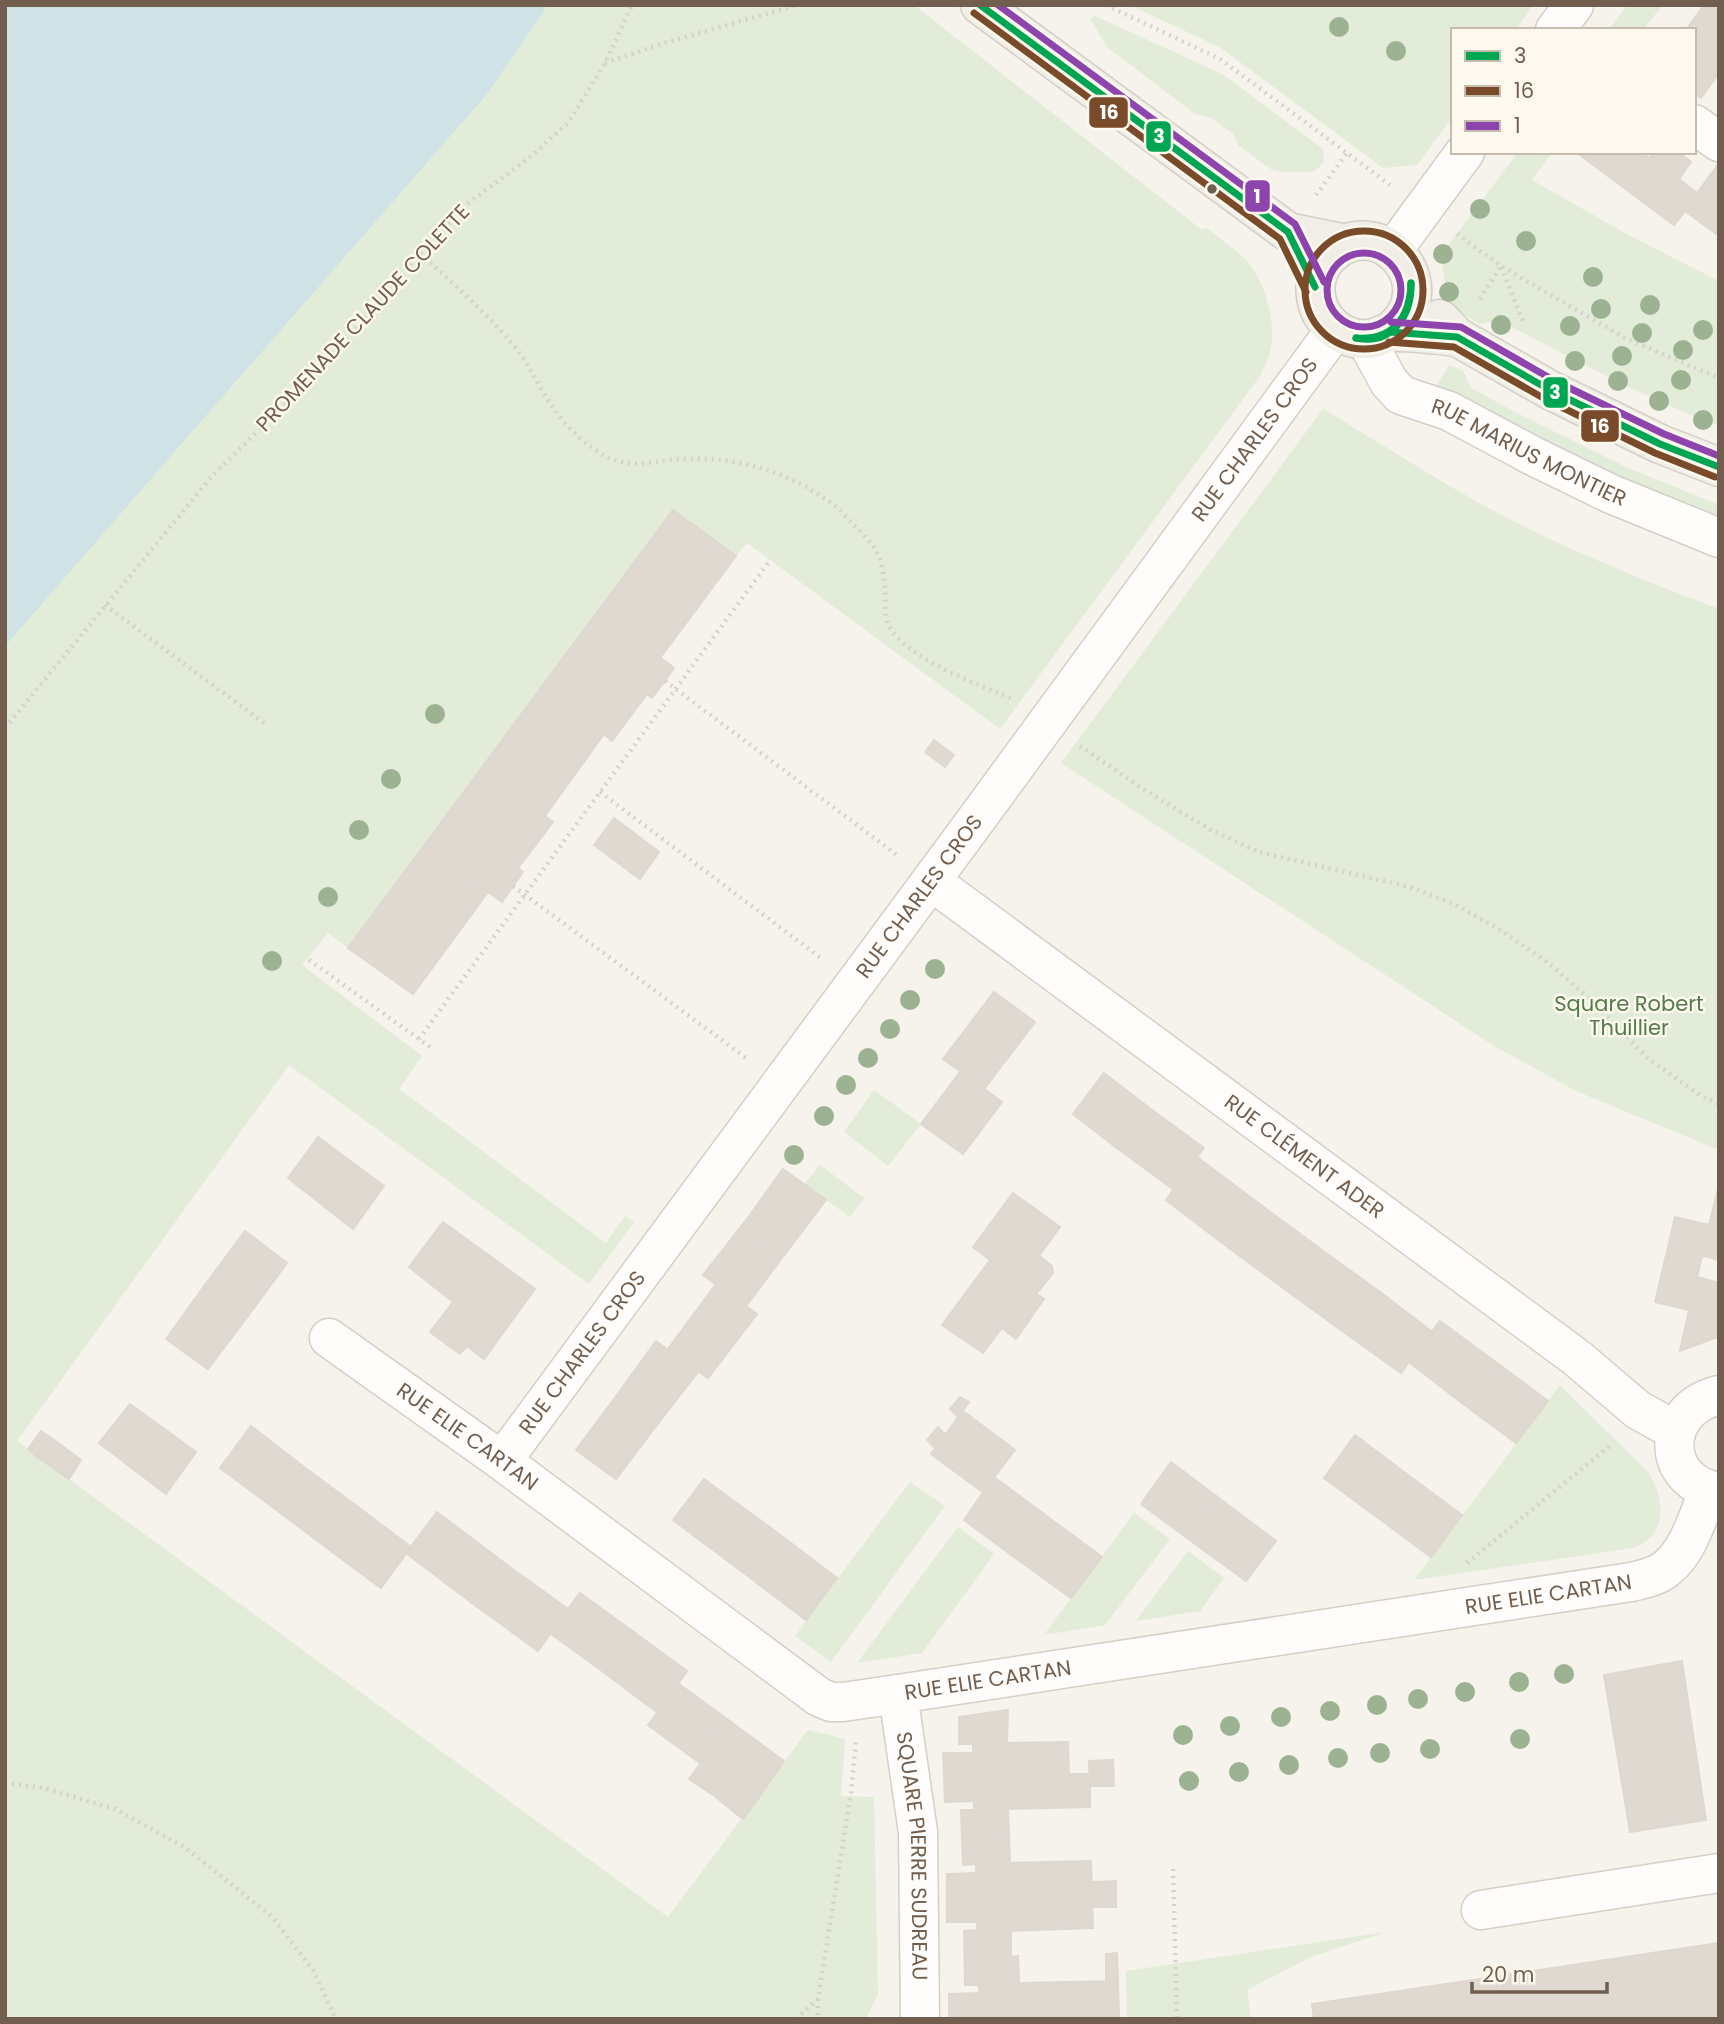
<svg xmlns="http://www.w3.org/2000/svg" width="1724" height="2024" viewBox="0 0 1724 2024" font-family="Poppins,sans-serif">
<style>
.green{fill:#e2ecd8}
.water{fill:#cfe2e5}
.building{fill:#dfd9d2;stroke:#ded8cf;stroke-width:2}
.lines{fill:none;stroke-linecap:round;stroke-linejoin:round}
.minor-casing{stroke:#d4cfc7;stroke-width:41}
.major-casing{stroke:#d5cec7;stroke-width:41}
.path{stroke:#d7d1cc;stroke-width:4.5;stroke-dasharray:2 5;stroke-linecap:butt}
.minor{stroke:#fefdfc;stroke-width:38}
.major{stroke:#f1eee7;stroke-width:38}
.bus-1-casing{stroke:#fdf9ee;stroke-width:12}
.bus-2-casing{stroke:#fdf9ee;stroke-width:12}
.bus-3-casing{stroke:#fdf9ee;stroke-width:12}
.bus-1{stroke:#00a651;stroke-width:7}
.bus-2{stroke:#7a4b2a;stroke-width:7}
.bus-3{stroke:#8e44ad;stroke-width:7}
.tree{fill:#9db293}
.bus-dot{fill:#725e4e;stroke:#fdf9ee;stroke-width:2.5}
.labels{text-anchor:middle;stroke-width:5;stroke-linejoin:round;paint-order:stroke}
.street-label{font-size:21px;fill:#725e4e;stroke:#fdf9ee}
.park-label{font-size:21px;fill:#547c4a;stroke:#fdf9ee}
.line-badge{stroke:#fdf9ee;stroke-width:2.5}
.badge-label{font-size:19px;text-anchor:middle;font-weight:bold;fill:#fff}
</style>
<rect width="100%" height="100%" fill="#f6f3ec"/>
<g class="green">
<path d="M 548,5 L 914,5 L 1202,230 L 1205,227 C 1218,237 1232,247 1244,258 C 1266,281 1278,325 1269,356 C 1267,362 1263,369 1260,376 L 1000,729 L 747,543 L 736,556 L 673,510 L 348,948 L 328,933 L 302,965 L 422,1056 L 399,1089 L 606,1243 L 625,1216 L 634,1222 L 589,1284 L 289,1065 L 17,1441 L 668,1917 L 808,1730 L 845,1739 L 841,1796 L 874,1797 L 878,1994 L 866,2019 L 5,2019 L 5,645 L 488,93 Z"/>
<path d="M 1130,5 L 1533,5 L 1516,30 L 1453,30 L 1453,116 L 1417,165 L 1383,168 L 1221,48 Z"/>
<path d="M 1627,5 L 1658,5 L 1661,7 L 1643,30 L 1609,30 Z"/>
<path d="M 1095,16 L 1224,75 L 1323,149 L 1324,162 L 1314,172 L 1283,172 L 1272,170 L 1238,145 L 1233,134 L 1211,118 L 1195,114 L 1108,48 L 1090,19 Z"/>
<path d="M 1518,152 L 1552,152 L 1532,180 L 1634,238 L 1719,281 L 1719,426 C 1643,397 1571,358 1499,320 L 1480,324 L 1448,305 L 1441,255 Z"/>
<path d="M 1449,365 L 1463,371 L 1471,388 L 1513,411 L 1628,468 L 1719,505 L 1719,526 L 1432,393 Z"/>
<path d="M 1323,409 C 1387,447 1450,489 1517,523 C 1582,556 1651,583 1719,609 L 1719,1150 L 1576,1091 L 1494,1046 L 1061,763 Z"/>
<path d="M 874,1090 L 921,1124 L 888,1166 L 844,1132 Z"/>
<path d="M 820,1165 L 864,1198 L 850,1217 L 804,1184 Z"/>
<path d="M 1560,1385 L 1648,1472 C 1665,1499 1669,1536 1633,1548 L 1414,1580 Z"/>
<path d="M 910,1482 L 945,1506 L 831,1662 L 795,1636 Z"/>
<path d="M 1134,1513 L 1170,1539 L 1105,1625 L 1044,1635 Z"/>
<path d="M 958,1527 L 994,1554 L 922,1653 L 857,1663 Z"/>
<path d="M 1188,1551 L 1224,1578 L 1200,1611 L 1136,1621 Z"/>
<path d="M 1386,1932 L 1311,1957 L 1247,1990 L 1251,2019 L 1127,2019 L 1126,1971 Z"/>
</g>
<path class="water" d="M 5,5 L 548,5 L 488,93 L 5,646 Z"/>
<g class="building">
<path d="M 1704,5 L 1719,5 L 1719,73 L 1701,98 L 1694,93 L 1694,30 L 1686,30 Z"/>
<path d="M 1576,152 L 1642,152 L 1649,158 L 1653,152 L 1678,152 L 1691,162 L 1679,179 L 1697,193 L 1717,166 L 1719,236 L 1685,211 L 1674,225 Z"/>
<path d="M 673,510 L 736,556 L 660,658 L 653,652 L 631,682 L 647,694 L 612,741 L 604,734 L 545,816 L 553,822 L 518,868 L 502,856 L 480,886 L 488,892 L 413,994 L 348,948 Z"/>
<path d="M 653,652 L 674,668 L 652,698 L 631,682 Z"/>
<path d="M 934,740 L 954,755 L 945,767 L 925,752 Z"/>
<path d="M 614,818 L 659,852 L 640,879 L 594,845 Z"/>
<path d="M 502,856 L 523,872 L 502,902 L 480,886 Z"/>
<path d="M 994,992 L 1035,1022 L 985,1088 L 943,1059 Z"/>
<path d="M 960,1072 L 1002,1102 L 963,1154 L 921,1124 Z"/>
<path d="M 1104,1073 L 1148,1107 L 1117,1148 L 1073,1114 Z"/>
<path d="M 1148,1107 L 1204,1148 L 1173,1189 L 1117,1148 Z"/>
<path d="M 318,1137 L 384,1186 L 353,1229 L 288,1178 Z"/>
<path d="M 1197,1157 L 1261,1205 L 1229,1248 L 1166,1200 Z"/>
<path d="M 783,1169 L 826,1200 L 785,1254 L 744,1223 Z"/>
<path d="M 1719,1185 L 1719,1260 L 1668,1247 L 1675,1217 L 1709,1225 Z"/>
<path d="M 1013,1193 L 1060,1227 L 1020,1282 L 973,1247 Z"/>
<path d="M 1261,1205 L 1326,1253 L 1294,1296 L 1229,1248 Z"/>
<path d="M 443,1222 L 535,1289 L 484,1359 L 467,1346 L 460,1354 L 430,1332 L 453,1302 L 409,1267 Z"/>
<path d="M 744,1223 L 785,1254 L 746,1306 L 703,1275 Z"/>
<path d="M 245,1231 L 287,1263 L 248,1316 L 205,1285 Z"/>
<path d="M 1668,1247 L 1702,1256 L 1697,1277 L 1719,1283 L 1717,1337 L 1680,1351 L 1689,1310 L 1655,1302 Z"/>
<path d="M 1326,1253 L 1380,1292 L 1348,1335 L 1294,1296 Z"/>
<path d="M 1039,1256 L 1052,1266 L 1053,1273 L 1036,1294 L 1020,1282 Z"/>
<path d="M 990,1260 L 1044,1299 L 1016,1339 L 1002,1328 L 983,1353 L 942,1325 Z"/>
<path d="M 716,1284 L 757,1314 L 708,1378 L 668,1349 Z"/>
<path d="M 205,1285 L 248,1316 L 208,1369 L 166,1339 Z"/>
<path d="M 1380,1292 L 1431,1331 L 1401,1373 L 1348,1335 Z"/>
<path d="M 1440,1321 L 1493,1360 L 1462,1403 L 1409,1362 Z"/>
<path d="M 656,1341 L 698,1372 L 656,1426 L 617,1395 Z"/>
<path d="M 1493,1360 L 1548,1401 L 1516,1443 L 1462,1403 Z"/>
<path d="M 617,1395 L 656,1426 L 616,1479 L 576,1450 Z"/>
<path d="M 960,1397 L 969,1402 L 958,1417 L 950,1409 Z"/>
<path d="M 130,1404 L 196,1452 L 166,1494 L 99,1443 Z"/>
<path d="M 963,1411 L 1015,1450 L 983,1492 L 931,1454 Z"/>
<path d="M 251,1426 L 304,1467 L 274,1508 L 220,1468 Z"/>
<path d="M 938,1427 L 945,1434 L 935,1448 L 927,1440 Z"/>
<path d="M 41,1431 L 50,1437 L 36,1456 L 28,1449 Z"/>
<path d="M 1355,1435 L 1408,1475 L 1377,1517 L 1324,1478 Z"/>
<path d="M 50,1437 L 81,1460 L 69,1479 L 36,1456 Z"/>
<path d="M 1171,1462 L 1224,1502 L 1194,1543 L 1141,1504 Z"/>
<path d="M 304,1467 L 358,1507 L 327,1548 L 274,1508 Z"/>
<path d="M 1408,1475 L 1462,1515 L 1431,1557 L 1377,1517 Z"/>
<path d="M 994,1477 L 1048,1517 L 1017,1559 L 964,1520 Z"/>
<path d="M 704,1479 L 771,1528 L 740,1570 L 673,1520 Z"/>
<path d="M 1224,1502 L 1276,1541 L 1246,1581 L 1194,1543 Z"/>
<path d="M 358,1507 L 411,1547 L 381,1588 L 327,1548 Z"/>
<path d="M 437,1512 L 503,1562 L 472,1603 L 406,1553 Z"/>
<path d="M 1048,1517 L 1102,1557 L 1071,1598 L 1017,1559 Z"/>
<path d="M 771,1528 L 837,1578 L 806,1620 L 740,1570 Z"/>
<path d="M 503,1562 L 568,1609 L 538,1651 L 472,1603 Z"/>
<path d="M 580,1593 L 635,1633 L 605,1673 L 550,1633 Z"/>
<path d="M 635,1633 L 687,1671 L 658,1713 L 605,1673 Z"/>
<path d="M 1682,1661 L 1706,1820 L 1630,1832 L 1604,1675 Z"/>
<path d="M 679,1684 L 731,1722 L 700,1763 L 648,1725 Z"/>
<path d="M 1008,1710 L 1007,1743 L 1068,1742 L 1069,1774 L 1089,1774 L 1090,1786 L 1090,1807 L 1008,1809 L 1010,1863 L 1091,1861 L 1093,1928 L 1011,1931 L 1011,1957 L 1018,1956 L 1019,1983 L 1118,1981 L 1119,2019 L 949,2019 L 949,1994 L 979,1993 L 979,1985 L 965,1985 L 964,1931 L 977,1930 L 977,1922 L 947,1922 L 947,1874 L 976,1873 L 976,1864 L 963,1865 L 961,1810 L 974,1810 L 974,1801 L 945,1802 L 943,1753 L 973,1753 L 973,1744 L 959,1744 L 959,1717 Z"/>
<path d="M 731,1722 L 784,1761 L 755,1803 L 727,1784 L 716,1797 L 689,1779 Z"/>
<path d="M 1113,1760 L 1114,1786 L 1090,1786 L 1089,1761 Z"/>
<path d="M 727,1784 L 755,1803 L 743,1819 L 716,1797 Z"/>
<path d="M 1116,1881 L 1116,1907 L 1092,1907 L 1091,1882 Z"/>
<path d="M 1719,1943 L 1719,2019 L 1314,2019 L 1312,2004 Z"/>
<path d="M 1117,1953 L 1118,1981 L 1106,1982 L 1106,1954 Z"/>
</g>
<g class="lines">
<defs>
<g id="minor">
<path d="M 1555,30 L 1574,5"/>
<path d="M 1694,124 L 1719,142"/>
<path d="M 1393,250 L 1465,152"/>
<path id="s1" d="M 1366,340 L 1389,382 L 1401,395 L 1449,411 L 1533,456 L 1611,494 L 1719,538"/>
<path id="s2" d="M 931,881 L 1577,1358 L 1638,1410 L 1676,1431"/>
<path id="s3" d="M 329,1338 L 502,1461 L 819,1697 L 831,1702 L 843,1702 L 898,1694 L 1631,1582 C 1643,1579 1657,1577 1667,1568 C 1689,1551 1698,1515 1709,1490"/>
<path d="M 1719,1395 C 1658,1410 1661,1483 1719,1492"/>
<path id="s4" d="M 502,1461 L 970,828 L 1335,330"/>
<path id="s5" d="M 898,1694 L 918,1832 L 920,2019"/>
<path d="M 1481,1910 L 1719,1873"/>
</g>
<g id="major">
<path d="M 980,5 L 1288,232 L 1347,244"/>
<path d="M 1440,319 L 1457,337 L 1550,390 L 1660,444 L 1719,467"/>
<path d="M 1390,332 C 1449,285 1377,207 1329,256 C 1318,267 1314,281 1316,296 C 1319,320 1341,341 1368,339 C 1377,339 1384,332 1393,332 C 1414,331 1436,335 1457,337"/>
</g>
</defs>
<use href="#minor" class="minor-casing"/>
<use href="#major" class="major-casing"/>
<g class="path">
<path d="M 1106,5 L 1220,59 L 1390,185"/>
<path d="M 605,63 L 661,44 L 797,5"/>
<path d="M 1316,195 L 1347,153"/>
<path d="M 1457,234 L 1501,266 L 1625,338 L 1719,378"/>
<path d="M 420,253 C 452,283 486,312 514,346 C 526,360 532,374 542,390 C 558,419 586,451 618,461 C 639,467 660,460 681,459 C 735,456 786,471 830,502 C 839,508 846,517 853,524 C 876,546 882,555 885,587 C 886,598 884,614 888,624 C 904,658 979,685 1013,699"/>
<path d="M 1501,267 L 1524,324"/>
<path d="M 1480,299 L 1501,266"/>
<path d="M 105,605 L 268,726"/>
<path d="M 665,681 L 897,855"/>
<path d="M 5,728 L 213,475 L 316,375 L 420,253 L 467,204 L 529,158 L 568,123 L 605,63 L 632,5"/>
<path d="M 1080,746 L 1146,791 L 1211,830 L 1259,852 L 1410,887 L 1454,904 L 1499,929 L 1547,962 L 1588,997 L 1649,1059 L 1701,1096 L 1719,1104"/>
<path d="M 600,792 L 821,958"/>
<path d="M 513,886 L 746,1058"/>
<path d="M 309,960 L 430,1047"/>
<path d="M 419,1039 L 768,563"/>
<path d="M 1467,1563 L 1612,1444"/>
<path d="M 5,1783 L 44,1788 L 115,1809 L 186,1848 L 272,1917 L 313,1970 L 336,2019"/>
<path d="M 1173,1869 L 1177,2019"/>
<path d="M 818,1999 L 818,2019"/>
<path d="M 796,2019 L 818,1999 L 851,1793 L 856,1742"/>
</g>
<use href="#minor" class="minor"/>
<use href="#major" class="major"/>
<defs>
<g id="bus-1">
<path d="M 980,5 L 1288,232 L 1315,287"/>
<path d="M 1390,332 L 1457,337 L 1550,390 L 1660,444 L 1719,467"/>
<path d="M 1356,338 C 1393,341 1410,317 1411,283"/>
<path d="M 1356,338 C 1392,346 1412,315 1411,283"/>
</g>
<g id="bus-2">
<path d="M 974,13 L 1280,239 L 1306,292"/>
<circle cx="1364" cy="290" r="59"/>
<path d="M 1389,342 L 1454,347 L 1545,399 L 1655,453 L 1715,477"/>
</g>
<g id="bus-3">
<path d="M 998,5 L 1295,224 L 1324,282"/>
<circle cx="1364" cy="290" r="37"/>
<path d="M 1391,322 L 1461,327 L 1555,381 L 1664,434 L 1719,456"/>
</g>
</defs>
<use href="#bus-1" class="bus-1-casing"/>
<use href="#bus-2" class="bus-2-casing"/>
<use href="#bus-3" class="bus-3-casing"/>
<use href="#bus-1" class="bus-1"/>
<use href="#bus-2" class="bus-2"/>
<use href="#bus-3" class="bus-3"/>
</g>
<g class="tree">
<circle cx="1339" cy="27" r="10"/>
<circle cx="1396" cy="51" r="10"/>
<circle cx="1480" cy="209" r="10"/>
<circle cx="1526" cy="241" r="10"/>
<circle cx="1443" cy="254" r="10"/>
<circle cx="1593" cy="277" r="10"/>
<circle cx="1449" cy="292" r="10"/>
<circle cx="1650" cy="305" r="10"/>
<circle cx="1601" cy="309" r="10"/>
<circle cx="1501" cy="325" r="10"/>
<circle cx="1570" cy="326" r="10"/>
<circle cx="1703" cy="330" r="10"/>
<circle cx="1642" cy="333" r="10"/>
<circle cx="1683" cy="350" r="10"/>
<circle cx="1622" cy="356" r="10"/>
<circle cx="1575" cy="361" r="10"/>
<circle cx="1681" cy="380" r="10"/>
<circle cx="1618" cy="381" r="10"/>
<circle cx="1659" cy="401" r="10"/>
<circle cx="1703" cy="420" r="10"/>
<circle cx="435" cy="714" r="10"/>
<circle cx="391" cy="779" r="10"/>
<circle cx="359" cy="830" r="10"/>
<circle cx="328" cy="897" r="10"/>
<circle cx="272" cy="961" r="10"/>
<circle cx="935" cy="969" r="10"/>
<circle cx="910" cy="1000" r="10"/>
<circle cx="890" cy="1029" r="10"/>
<circle cx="868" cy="1058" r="10"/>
<circle cx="846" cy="1085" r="10"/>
<circle cx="824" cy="1116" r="10"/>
<circle cx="794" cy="1155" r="10"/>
<circle cx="1564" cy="1674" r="10"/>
<circle cx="1519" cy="1682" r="10"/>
<circle cx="1465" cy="1692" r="10"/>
<circle cx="1418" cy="1699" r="10"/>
<circle cx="1377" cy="1705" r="10"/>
<circle cx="1330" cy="1711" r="10"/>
<circle cx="1281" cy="1717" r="10"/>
<circle cx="1230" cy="1726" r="10"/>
<circle cx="1183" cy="1735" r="10"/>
<circle cx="1520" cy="1739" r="10"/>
<circle cx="1430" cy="1749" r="10"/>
<circle cx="1380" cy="1753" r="10"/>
<circle cx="1338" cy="1758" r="10"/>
<circle cx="1289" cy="1765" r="10"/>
<circle cx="1239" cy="1772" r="10"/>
<circle cx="1189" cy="1781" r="10"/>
</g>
<circle class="bus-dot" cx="1212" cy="189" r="6"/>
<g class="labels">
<g class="street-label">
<text transform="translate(363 318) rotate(-47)" y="7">PROMENADE CLAUDE COLETTE</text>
<text dy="7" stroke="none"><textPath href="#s4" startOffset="1269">RUE CHARLES CROS</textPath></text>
<text dy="7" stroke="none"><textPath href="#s1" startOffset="206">RUE MARIUS MONTIER</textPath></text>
<text dy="7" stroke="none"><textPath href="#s4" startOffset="702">RUE CHARLES CROS</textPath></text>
<text dy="7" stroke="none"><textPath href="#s2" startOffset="464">RUE CLÉMENT ADER</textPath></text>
<text dy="7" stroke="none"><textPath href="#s4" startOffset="135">RUE CHARLES CROS</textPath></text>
<text dy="7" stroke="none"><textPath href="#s3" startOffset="170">RUE ELIE CARTAN</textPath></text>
<text dy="7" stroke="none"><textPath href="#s3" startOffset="1346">RUE ELIE CARTAN</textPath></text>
<text dy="7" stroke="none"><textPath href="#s3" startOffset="779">RUE ELIE CARTAN</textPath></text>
<text dy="7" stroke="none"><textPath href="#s5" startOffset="163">SQUARE PIERRE SUDREAU</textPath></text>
</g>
<g class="park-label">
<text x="1629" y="1011">Square Robert<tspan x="1629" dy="24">Thuillier</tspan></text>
</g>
</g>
<g class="line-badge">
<rect x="1088" y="96" width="41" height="33" rx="7" fill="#7a4b2a"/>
<rect x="1145" y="120" width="27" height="33" rx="7" fill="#00a651"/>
<rect x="1244" y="179" width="27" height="34" rx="7" fill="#8e44ad"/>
<rect x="1542" y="376" width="27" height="33" rx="7" fill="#00a651"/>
<rect x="1580" y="409" width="40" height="34" rx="7" fill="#7a4b2a"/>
</g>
<g class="badge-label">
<text x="1109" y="119">16</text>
<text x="1159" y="143">3</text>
<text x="1257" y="203">1</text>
<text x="1555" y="399">3</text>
<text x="1600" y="433">16</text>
</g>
<rect width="1724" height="2024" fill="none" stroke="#725e4e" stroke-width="14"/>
<rect x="1451" y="28" width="245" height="126" fill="#fdf9ee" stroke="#c5bbae" stroke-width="2"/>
<rect x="1465" y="51" width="35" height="10" fill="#00a651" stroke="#c5bbae" stroke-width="2"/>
<text x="1514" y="63" font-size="21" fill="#725e4e">3</text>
<rect x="1465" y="86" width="35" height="10" fill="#7a4b2a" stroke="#c5bbae" stroke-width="2"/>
<text x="1514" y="98" font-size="21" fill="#725e4e">16</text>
<rect x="1465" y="121" width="35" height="10" fill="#8e44ad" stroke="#c5bbae" stroke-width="2"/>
<text x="1514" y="133" font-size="21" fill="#725e4e">1</text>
<path d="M1472 1982v10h135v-10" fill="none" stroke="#725e4e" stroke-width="3.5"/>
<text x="1482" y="1982" font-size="21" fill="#725e4e" stroke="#fdf9ee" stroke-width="5" paint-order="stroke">20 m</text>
</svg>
